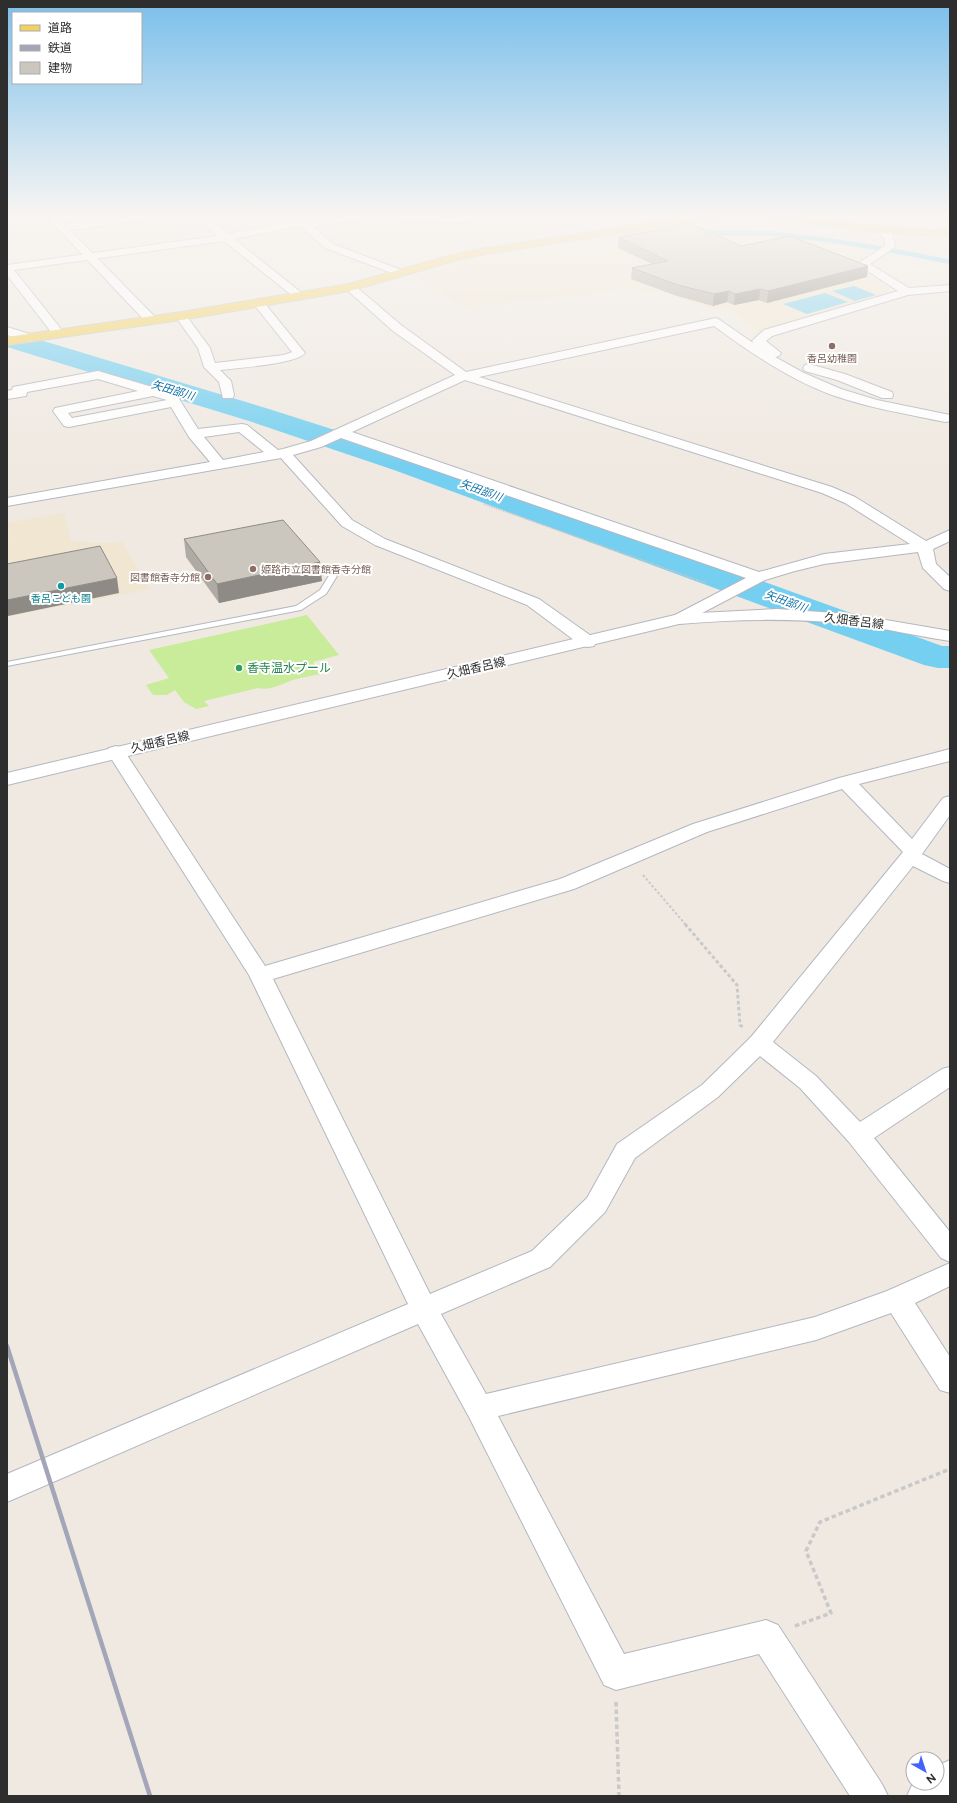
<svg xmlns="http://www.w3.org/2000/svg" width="957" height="1803" viewBox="0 0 957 1803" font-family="Figtree,'Noto Sans JP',sans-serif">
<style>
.education{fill:#f0e6d1}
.pitch{fill:#c9ec9a}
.water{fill:#75cff0}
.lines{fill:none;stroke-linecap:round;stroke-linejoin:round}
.stream{stroke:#75cff0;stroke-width:4.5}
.river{fill:#75cff0;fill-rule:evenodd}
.lane-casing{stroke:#b4b7c1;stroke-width:2}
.street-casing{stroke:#b4b7c1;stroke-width:2}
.secondary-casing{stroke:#b4b7c1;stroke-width:2}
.primary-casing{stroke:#c9c9c9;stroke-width:2}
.path-far3{stroke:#c9c9c9;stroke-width:1.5;stroke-dasharray:1.5 1;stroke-linecap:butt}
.path-far2{stroke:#c9c9c9;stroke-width:2;stroke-dasharray:2.5 2;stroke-linecap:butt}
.path-far1{stroke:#c9c9c9;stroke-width:3;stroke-dasharray:3.5 2.5;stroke-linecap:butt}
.path{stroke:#c9c9c9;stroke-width:3.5;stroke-dasharray:4.5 3;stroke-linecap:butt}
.lane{fill:#fff;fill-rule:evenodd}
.street{fill:#fff;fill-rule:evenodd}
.secondary{fill:#fff;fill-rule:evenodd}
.primary{fill:#f2d163;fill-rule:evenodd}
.rail{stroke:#a3a6b8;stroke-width:4.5}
.wall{fill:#afaba4}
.shaded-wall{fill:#8e8b86}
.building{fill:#cbc7bf;stroke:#8e8b86}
.education-dot{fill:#8d6e63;stroke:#fff;stroke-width:1.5}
.culture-dot{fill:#0f9aa8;stroke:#fff;stroke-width:1.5}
.leisure-dot{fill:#2e9e5b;stroke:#fff;stroke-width:1.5}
.labels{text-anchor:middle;stroke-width:4;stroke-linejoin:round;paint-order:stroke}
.far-education-label{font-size:10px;fill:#785e54;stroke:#fff}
.far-culture-label{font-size:10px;fill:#0d838f;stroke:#fff}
.far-water-label{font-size:11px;font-style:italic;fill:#0d6fa3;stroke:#fff}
.street-label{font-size:12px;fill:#2e2e2e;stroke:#fff}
.leisure-label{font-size:12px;fill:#27864d;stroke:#fff;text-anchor:start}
</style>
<rect width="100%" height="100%" fill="#efe9e1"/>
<g class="education">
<path d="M 677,224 L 692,231 L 710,235 L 762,234 L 814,238 L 877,248 L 856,263 L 865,273 L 884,283 L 890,289 L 888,294 L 758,332 L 728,308 L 710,309 L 658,291 L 632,290 L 629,289 L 465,307 L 413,275 L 479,256 Z"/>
<path d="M 64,513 L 71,541 L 96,543 L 122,542 L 150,589 L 7,617 L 7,537 L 10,537 L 7,523 Z"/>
</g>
<path class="pitch" d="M 307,615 L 339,655 L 313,662 L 321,674 C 312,676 302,677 293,680 C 281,684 271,691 258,688 L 204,701 L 209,706 L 196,709 L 184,702 L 175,690 L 167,695 L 153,695 L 146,685 L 169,678 L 149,650 Z"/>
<g class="water">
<path d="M 854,286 L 876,295 L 855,301 L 832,291 Z"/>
<path d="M 825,293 L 848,302 L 807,314 L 783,304 Z"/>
</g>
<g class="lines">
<path class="stream" d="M 672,215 L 691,224 L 695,230 C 722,236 750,231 777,234 C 836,240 893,250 950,262"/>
<path class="river" d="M 7,330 L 269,409 L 416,456 L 942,646 L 950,646 L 950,668 L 938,668 L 924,665 L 394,470 L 249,421 L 7,347 Z"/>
<defs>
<path id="lane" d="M 330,574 L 333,574 L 337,576 L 326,594 L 301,610 L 7,666 L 7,662 L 296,606 L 320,590 Z"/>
<g id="street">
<path d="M 142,215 L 166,215 L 161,218 L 63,231 L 58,228 L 63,225 Z"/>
<path d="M 193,215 L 204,215 L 228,234 L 295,221 L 295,217 L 299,216 L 305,219 L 316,220 L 357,215 L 461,217 L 461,215 L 477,215 L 473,218 L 475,220 L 474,222 L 470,223 L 414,222 L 376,218 L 313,226 L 333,244 L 404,271 L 405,273 L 400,276 L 325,248 L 300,226 L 234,239 L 302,293 L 304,295 L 302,297 L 294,297 L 224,241 L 14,270 L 65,334 L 63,337 L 55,337 L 7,275 L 7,265 L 217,236 Z"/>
<path d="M 950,217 L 950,223 L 939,227 L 926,235 L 921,232 L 931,223 Z"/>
<path d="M 883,227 C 892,229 895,239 895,247 L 870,264 L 909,288 L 950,285 L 950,291 L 908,295 L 772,336 L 766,341 L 781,353 L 779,356 L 775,357 L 804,373 L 841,389 L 877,400 L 950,415 L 950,421 L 945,422 C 907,414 869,408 832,395 C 789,379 751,353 714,326 L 479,377 L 832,487 L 855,497 L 926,541 L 950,530 L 950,541 L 933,549 L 936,564 L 950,577 L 950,591 L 944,589 L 923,568 L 918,552 L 824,564 L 795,571 L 765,580 L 685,622 L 679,624 L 673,622 L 671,619 L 673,616 L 746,578 L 341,438 L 321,447 L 293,455 L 352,520 L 385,539 L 539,599 L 594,638 L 596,642 L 594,646 L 588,647 L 582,646 L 527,605 L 375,545 L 342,526 L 281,458 L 7,506 L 7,498 L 210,462 L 189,437 L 171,407 L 69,427 L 64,426 L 53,411 L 55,408 L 60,407 L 138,391 L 98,379 L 27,392 L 26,396 L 7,399 L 7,391 L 12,390 L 13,387 L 98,371 L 176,394 L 198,429 L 242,424 L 247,425 L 278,450 L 283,449 L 311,441 L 455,375 L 393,331 L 346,289 L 344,287 L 346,285 L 354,285 L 401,325 L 466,372 L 716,318 L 720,320 L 753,343 L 752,341 L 764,330 L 898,291 L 857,264 L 885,246 L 885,239 L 878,230 ZM 465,380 L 822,493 L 845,503 L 910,544 L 824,554 L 759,572 L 352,432 ZM 153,396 L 167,400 L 72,418 L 68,413 ZM 239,432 L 264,452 L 223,460 L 204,437 Z"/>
<path d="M 258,299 L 262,300 L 305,353 C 297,364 236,368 220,370 L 231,381 L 234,395 L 233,398 L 223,398 L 219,382 L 204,367 L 198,348 L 175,316 L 177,314 L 185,314 L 210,348 L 215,363 L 284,355 L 292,352 L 252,302 Z"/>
<path d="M 7,327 L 33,335 L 35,338 L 33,341 L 29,342 L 7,335 Z"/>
<path d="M 809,364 L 845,374 L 892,392 L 893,395 L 892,398 L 882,398 L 837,380 L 805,371 L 803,368 L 805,365 Z"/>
<path d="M 116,746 L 123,748 L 125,752 L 265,966 L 560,879 L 693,824 L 839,778 L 950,749 L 950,761 L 859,784 L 912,839 L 943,798 L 950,796 L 950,815 L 922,854 L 950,869 L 950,883 L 943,881 L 913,866 L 773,1042 L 816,1076 L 860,1122 L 942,1069 L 950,1067 L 950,1087 L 874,1138 L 950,1232 L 950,1262 L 941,1258 L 849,1142 L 800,1088 L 760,1056 L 718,1097 L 635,1158 L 605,1212 L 550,1267 L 441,1314 L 486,1394 L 815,1317 L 887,1291 L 950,1263 L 950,1286 L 915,1303 L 950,1357 L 950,1393 L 940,1390 L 891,1313 L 816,1340 L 498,1416 L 624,1654 L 766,1620 L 778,1625 L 882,1784 L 888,1796 L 850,1796 L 759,1654 L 616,1690 L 604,1685 L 469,1417 L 418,1324 L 7,1502 L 7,1474 L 408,1304 L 249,975 L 107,752 L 109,748 ZM 842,789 L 903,852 L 751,1037 L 702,1085 L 617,1144 L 587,1198 L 532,1251 L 430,1294 L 273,979 L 574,889 L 707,832 Z"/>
<path d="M 950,1760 L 950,1796 L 907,1796 L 913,1783 L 937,1783 L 937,1766 Z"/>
</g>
<g id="secondary">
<path d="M 45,215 L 55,215 L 154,316 L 156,319 L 154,322 L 146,322 Z"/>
<path d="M 777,609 L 851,614 L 950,631 L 950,641 C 917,636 884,628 850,624 C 793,618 736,619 679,624 L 7,785 L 7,773 L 679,614 Z"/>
</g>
<g id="primary">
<path d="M 702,215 L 725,215 L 720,218 L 485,254 L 454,261 L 350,291 L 181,320 L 7,345 L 7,337 L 181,312 L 349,284 L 448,256 L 485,248 Z"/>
<path d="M 759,215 L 786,215 L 883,227 L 950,230 L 950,236 L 883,233 L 764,218 Z"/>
</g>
</defs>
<use href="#lane" class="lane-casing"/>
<use href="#street" class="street-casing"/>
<use href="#secondary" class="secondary-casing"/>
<use href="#primary" class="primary-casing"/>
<path class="path-far3" d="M 484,504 L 706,583"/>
<path class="path-far2" d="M 643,875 L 686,925"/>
<path class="path-far1" d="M 685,924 L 737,985 L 740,1025 L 743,1027"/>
<g class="path">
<path d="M 795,1626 L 831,1613 L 806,1551 L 820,1522 L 950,1469"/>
<path d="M 616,1702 L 619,1796"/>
</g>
<use href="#lane" class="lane"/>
<use href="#street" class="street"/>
<use href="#secondary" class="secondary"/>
<use href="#primary" class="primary"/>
<path class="rail" d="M 7,1346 L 150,1796"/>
</g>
<g class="wall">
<path d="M 619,237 L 741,246 L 867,277 L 767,303 L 759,300 L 734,305 L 727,302 L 713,306 L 677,296 L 631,279 L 632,268 L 652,264 L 618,248 Z"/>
<path d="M 184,539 L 322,581 L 219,603 L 186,557 Z"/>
</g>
<g class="shaded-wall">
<path d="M 868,266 L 867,277 L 767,303 L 768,291 Z"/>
<path d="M 760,289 L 759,300 L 734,305 L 735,294 Z"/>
<path d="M 729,291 L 727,302 L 713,306 L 714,294 Z"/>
<path d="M 320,562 L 322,581 L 219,603 L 217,584 Z"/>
<path d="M 117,578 L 119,593 L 8,616 L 7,610 L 7,600 Z"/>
</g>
<g class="building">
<path d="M 692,224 L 741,246 L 790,236 L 868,266 L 768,291 L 760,289 L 735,294 L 729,291 L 714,294 L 678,285 L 632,268 L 668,261 L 619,237 Z"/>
<path d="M 283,520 L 320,562 L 217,584 L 184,539 Z"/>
<path d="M 100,546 L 117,578 L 7,600 L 7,564 Z"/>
</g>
<linearGradient id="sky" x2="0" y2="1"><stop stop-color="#7abfeb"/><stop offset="0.46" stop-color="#f8f5f2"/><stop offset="1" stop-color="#f8f5f2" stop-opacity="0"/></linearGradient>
<rect width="957" height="467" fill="url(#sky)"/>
<g class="education-dot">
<circle cx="832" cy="346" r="4"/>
<circle cx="253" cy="569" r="4"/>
<circle cx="208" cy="577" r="4"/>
</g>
<circle class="culture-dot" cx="61" cy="586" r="4"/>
<circle class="leisure-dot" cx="239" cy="668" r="4"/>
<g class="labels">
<g class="far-education-label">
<text x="832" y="362">香呂幼稚園</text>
<text x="261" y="573" text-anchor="start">姫路市立図書館香寺分館</text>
<text x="200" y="581" text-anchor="end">図書館香寺分館</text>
</g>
<g class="far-culture-label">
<text x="61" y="602">香呂こども園</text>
</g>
<g class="far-water-label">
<text transform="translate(173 390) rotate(17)" y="4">矢田部川</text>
<text transform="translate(481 490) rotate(20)" y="4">矢田部川</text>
<text transform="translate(786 601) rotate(20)" y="4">矢田部川</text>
</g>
<g class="street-label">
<text transform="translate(854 621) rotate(7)" y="4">久畑香呂線</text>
<text transform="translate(476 668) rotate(-13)" y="4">久畑香呂線</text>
<text transform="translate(160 742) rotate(-13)" y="4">久畑香呂線</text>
</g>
<g class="leisure-label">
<text x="247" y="672">香寺温水プール</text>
</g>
</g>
<rect width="957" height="1803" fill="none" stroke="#2e2e2e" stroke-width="16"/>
<rect x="12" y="12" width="130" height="72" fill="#ffffff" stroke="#ababab"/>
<rect x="20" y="25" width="20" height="6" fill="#f2d163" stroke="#ababab"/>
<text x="48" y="32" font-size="12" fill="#2e2e2e">道路</text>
<rect x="20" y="45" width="20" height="6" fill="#a3a6b8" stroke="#ababab"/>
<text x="48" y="52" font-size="12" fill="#2e2e2e">鉄道</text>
<rect x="20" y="62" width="20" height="12" fill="#cbc7bf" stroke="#ababab"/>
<text x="48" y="72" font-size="12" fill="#2e2e2e">建物</text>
<g transform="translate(925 1771) rotate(141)"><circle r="19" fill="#ffffff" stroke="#ababab"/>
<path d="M0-3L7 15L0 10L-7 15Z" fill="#4264fb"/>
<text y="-6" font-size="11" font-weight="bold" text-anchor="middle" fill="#2e2e2e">N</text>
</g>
</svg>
